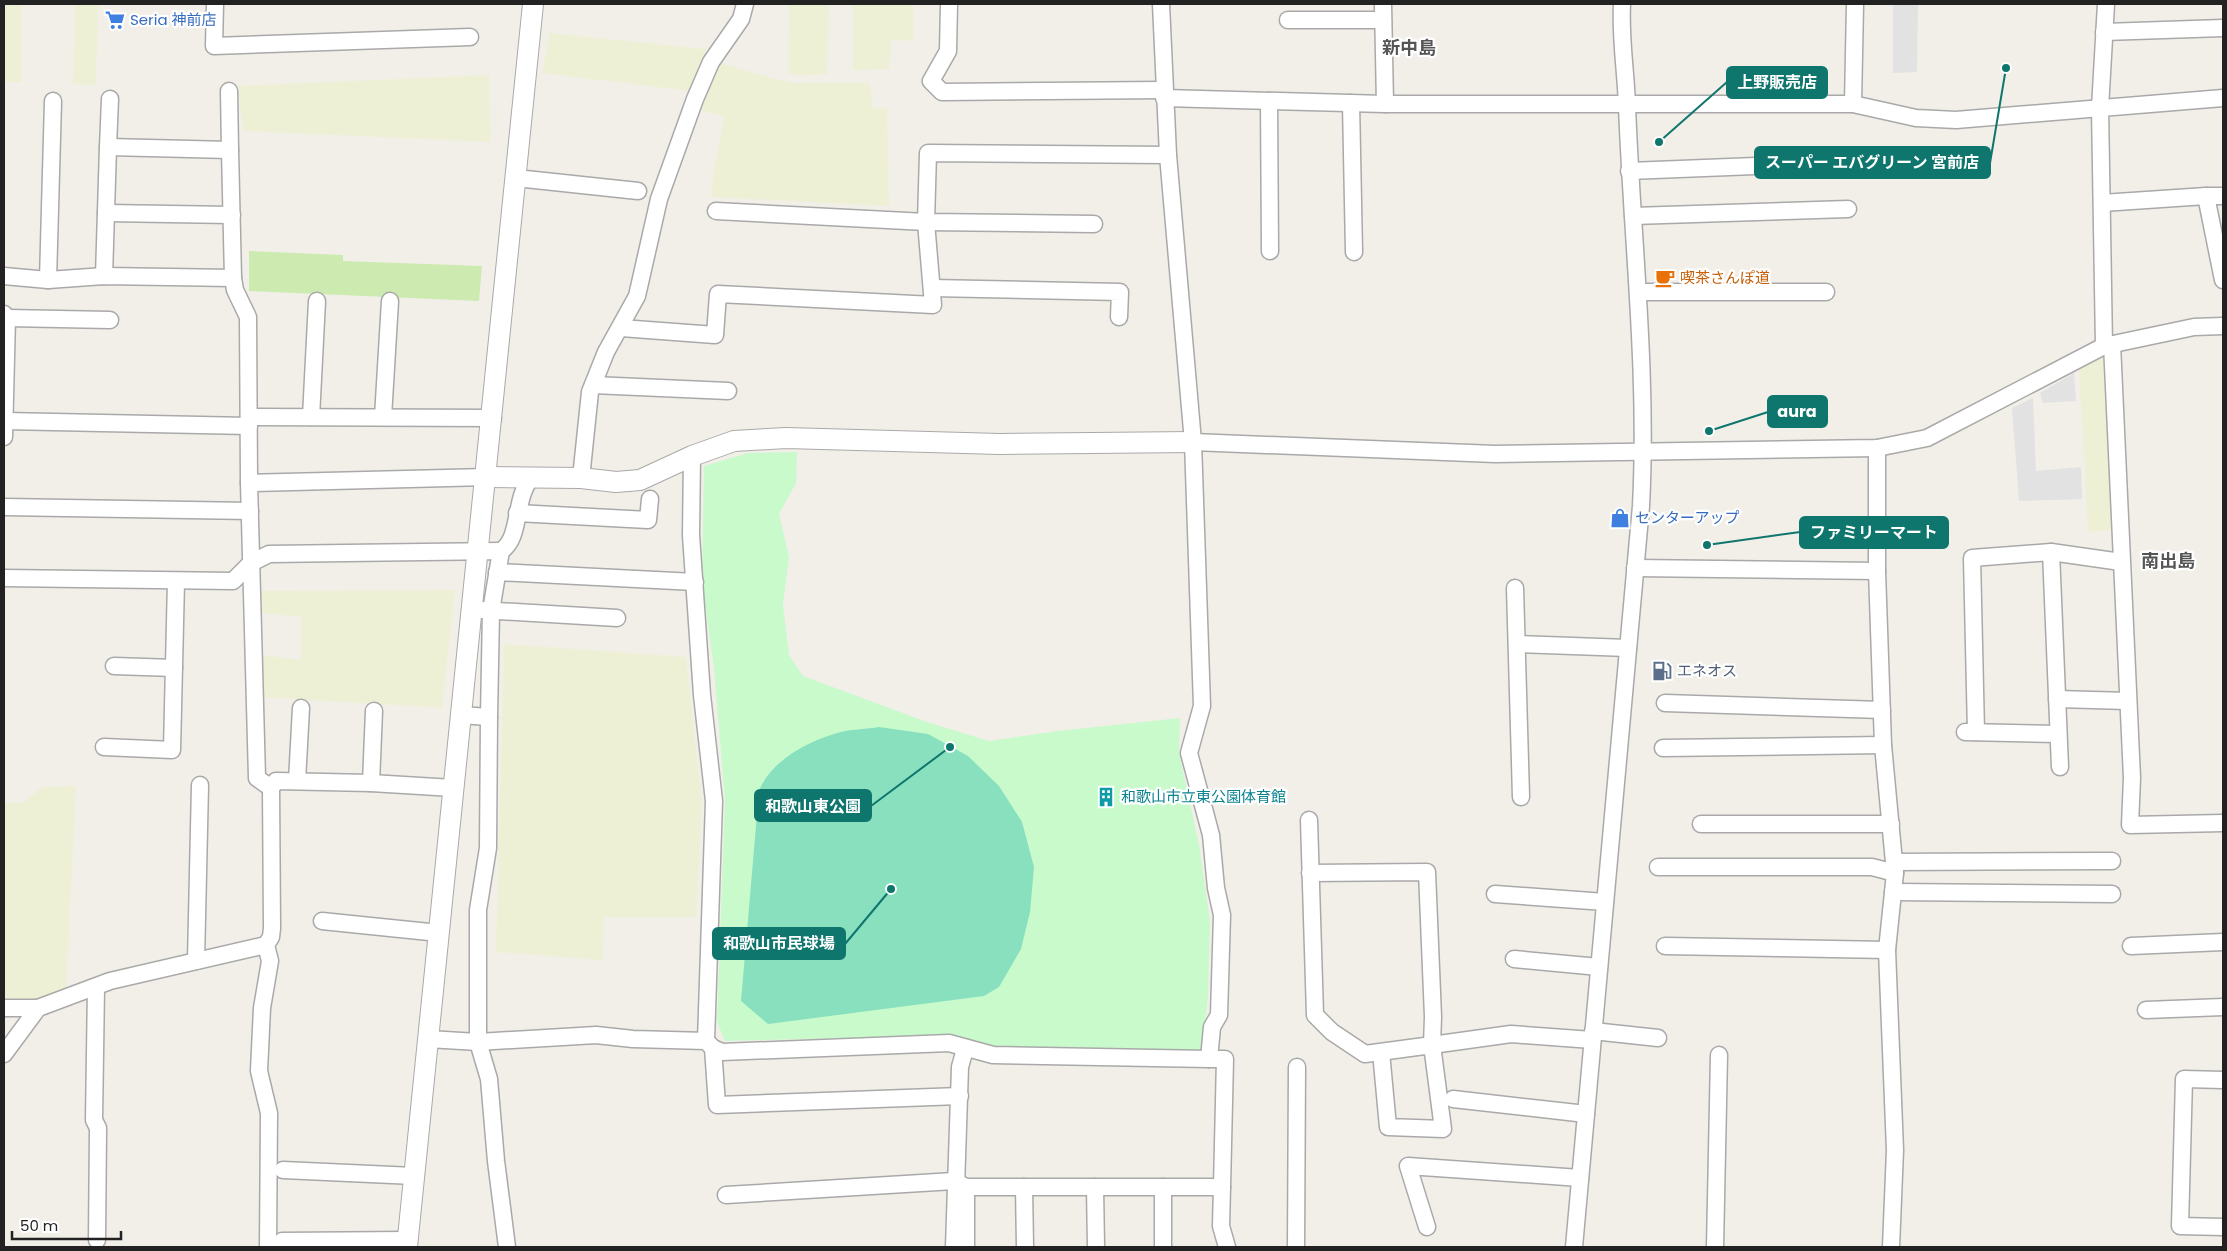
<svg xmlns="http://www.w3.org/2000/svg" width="2227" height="1251" viewBox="0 0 2227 1251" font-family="Poppins,'Noto Sans JP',sans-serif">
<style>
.farmland{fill:#eef0d5}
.grass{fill:#cdebb0}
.park{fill:#c8facc}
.pitch{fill:#88e0be}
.parking{fill:#e2e2e2}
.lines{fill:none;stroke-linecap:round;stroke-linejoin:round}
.minor-casing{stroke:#a9a9a9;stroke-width:19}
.tertiary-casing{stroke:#a9a9a9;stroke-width:22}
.minor{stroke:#fff;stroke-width:16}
.tertiary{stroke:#fff;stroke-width:20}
.labels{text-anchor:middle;stroke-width:4.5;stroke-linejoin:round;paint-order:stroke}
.shop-label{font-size:15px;fill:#366cbe;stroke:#fff;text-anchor:start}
.food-label{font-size:15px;fill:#c56008;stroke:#fff;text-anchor:start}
.service-label{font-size:15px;fill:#4e5e75;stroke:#fff;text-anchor:start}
.culture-label{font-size:15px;fill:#0d838f;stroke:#fff;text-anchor:start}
.quarter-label{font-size:18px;font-weight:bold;fill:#555;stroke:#fff}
.leader{fill:none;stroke:#0f766e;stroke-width:2}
.callout-dot{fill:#0f766e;stroke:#fff;stroke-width:2}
.callout{fill:#0f766e;stroke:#0f766e;stroke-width:2}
.callout-label{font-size:16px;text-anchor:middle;font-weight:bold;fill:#fff}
</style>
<rect width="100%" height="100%" fill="#f2efe9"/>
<g class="farmland">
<path d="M 4,4 L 22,4 L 21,82 L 4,82 Z"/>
<path d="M 75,4 L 98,4 L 96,85 L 73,84 Z"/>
<path d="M 789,4 L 829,4 L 827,74 L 797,76 L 788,73 Z"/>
<path d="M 853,4 L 913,4 L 913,40 L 891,41 L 889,69 L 853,70 Z"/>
<path d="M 550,33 L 706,49 L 690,91 L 542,73 Z"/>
<path d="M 718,62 L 778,80 L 796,83 L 870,83 L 873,109 L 887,108 L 889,206 L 711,197 L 713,176 L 724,116 L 699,110 Z"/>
<path d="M 489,75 L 490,142 L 243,131 L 238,86 Z"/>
<path d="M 2106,356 L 2112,530 L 2088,532 L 2079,370 Z"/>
<path d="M 455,590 L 442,708 L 263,697 L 262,655 L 301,660 L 301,617 L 262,613 L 259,591 Z"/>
<path d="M 504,644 L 686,657 L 702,803 L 696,917 L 604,917 L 603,960 L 496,952 Z"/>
<path d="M 76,786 L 66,991 L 37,1001 L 4,1002 L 4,803 L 23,803 L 42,787 Z"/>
</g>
<path class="grass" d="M 249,251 L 343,255 L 343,261 L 482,266 L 479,301 L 249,291 Z"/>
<path class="park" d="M 797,452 L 796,483 L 779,514 L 789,557 L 783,605 L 789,655 L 803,676 L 927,722 L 989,741 L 1058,731 L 1180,718 L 1179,753 L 1199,845 L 1210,922 L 1208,996 L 1202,1050 L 999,1049 L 930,1036 L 725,1041 L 717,1022 L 725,800 L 714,668 L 702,583 L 704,466 L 748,453 Z"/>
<path class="pitch" d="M 879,727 L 928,734 L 968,756 L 999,786 L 1022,822 L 1034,867 L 1030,912 L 1021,949 L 999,987 L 984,996 L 768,1024 L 741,1001 L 759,791 C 771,760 810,740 841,732 C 853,729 867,729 879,727 Z"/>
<g class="parking">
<path d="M 1893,4 L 1918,4 L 1917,72 L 1893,73 Z"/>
<path d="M 2074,373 L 2076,401 L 2043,403 L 2040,393 Z"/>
<path d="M 2033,398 L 2036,471 L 2081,467 L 2082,499 L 2019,501 L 2012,408 Z"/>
</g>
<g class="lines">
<defs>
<g id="minor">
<path d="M 215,4 L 214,46 L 470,37"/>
<path d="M 949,4 L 948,51 L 931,81 L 942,92 L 1163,90"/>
<path d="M 1161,4 L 1168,155 L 1193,442 L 1202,706 L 1189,753 L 1211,835 L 1216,888 L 1222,915 L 1219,1015 L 1212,1027 L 1209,1059 L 1225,1059 L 1222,1187"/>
<path d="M 1383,4 L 1385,104"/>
<path d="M 1288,20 L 1383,20"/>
<path d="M 2104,32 L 2223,28"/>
<path d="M 1164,98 L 1385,104 L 1853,104 L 1916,118 L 1956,120 L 2223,98"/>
<path d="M 1269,101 L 1270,251"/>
<path d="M 1351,103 L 1354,252"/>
<path d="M 1853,104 L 1855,4"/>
<path d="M 108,147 L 110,99"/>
<path d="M 230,150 L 233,278 L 235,290 L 248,317 L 249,483 L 257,778 L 271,788"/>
<path d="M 1629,171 L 1852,162"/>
<path d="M 516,178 L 638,191"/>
<path d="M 2206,196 L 2223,196"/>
<path d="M 2102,203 L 2206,196 L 2223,280"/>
<path d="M 716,211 L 926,222 L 1094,224"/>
<path d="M 106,213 L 232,215"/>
<path d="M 1633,216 L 1848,209"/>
<path d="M 4,276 L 48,280 L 104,276 L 233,278"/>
<path d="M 104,276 L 108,147 L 230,150 L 229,91"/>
<path d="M 48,280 L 53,101"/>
<path d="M 932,288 L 1120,292 L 1119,317"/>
<path d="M 1638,292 L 1826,292"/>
<path d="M 4,314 L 7,318 L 4,437"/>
<path d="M 7,318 L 110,320"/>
<path d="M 621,328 L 715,335 L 718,294 L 933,305 L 926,222 L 928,153 L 1168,155"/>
<path d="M 2112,344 L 2132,778 L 2130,825 L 2223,823"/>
<path d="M 2104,346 L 2100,108 L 2106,4"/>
<path d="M 593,385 L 728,391"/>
<path d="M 249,417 L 493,418"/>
<path d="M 311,417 L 317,301"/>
<path d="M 383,417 L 390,301"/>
<path d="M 4,421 L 249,426"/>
<path d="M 1193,442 L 1495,454 L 1877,448 L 1927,438 L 2104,346 L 2194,327 L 2223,326"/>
<path d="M 692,456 L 691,535 L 702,695 L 714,801 L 706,1041"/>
<path d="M 581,478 L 590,392 L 606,352 L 637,296 L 659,199 L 695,99 L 711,62 L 741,19 L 745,4"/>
<path d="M 249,483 L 487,477"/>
<path d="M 4,507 L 250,511"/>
<path d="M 517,513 L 648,520 L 650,499"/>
<path d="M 501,551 C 522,537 513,500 531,478"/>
<path d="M 2051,552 L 2060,767"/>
<path d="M 1635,568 L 1877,571 L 1877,448"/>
<path d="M 1877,571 L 1883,745 L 1895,873 L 1887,950 L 1895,1150 L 1891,1247"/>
<path d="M 497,572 L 695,582"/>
<path d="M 4,578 L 233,581 L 251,563 L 269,554 L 501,551 L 491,611 L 489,717 L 460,715"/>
<path d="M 1515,588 L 1521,797"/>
<path d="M 481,610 L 617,618"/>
<path d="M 1517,644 L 1628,648"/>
<path d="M 114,666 L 174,668"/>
<path d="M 2057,699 L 2128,701"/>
<path d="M 1665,703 L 1882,710"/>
<path d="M 489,717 L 488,848 L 478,910 L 478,1042 L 489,1079 L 496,1161 L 507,1247"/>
<path d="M 1965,732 L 2058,734"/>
<path d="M 1976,732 L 1972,558 L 2051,552 L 2121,562"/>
<path d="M 104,747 L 172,750 L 176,581"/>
<path d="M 1663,748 L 1883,745"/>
<path d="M 297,781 L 301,708"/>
<path d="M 371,783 L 374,711"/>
<path d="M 1309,820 L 1315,1015 L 1332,1032 L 1365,1054 L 1432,1045 L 1443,1129 L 1388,1127 L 1381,1052"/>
<path d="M 1701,824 L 1891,824"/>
<path d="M 1894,862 L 2112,861"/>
<path d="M 1658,867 L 1872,867 L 1895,873"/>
<path d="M 1310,873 L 1427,872 L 1433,1017 L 1432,1045 L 1511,1034 L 1592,1040"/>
<path d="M 1893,892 L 2112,894"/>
<path d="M 1495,894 L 1605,902"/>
<path d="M 322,921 L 439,933"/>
<path d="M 1665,946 L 1887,950"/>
<path d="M 2131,946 L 2223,942"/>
<path d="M 1514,959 L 1599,967"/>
<path d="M 196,961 L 200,785"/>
<path d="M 96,987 L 94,1120 L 98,1128 L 97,1240"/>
<path d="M 4,1008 L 38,1008"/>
<path d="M 2146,1010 L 2223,1007"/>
<path d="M 1593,1031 L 1658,1038"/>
<path d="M 428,1039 L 478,1042 L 596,1035 L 633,1039 L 706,1041 L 713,1048 L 722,1052 L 949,1043 L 993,1055 L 1209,1059"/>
<path d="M 713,1048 L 717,1105 L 960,1096"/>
<path d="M 4,1054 L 38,1008 L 110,981 L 266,945"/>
<path d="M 2223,1080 L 2184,1079 L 2180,1226 L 2223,1227"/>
<path d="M 1453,1099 L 1586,1114"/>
<path d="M 283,1170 L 414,1176"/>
<path d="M 1024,1187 L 1025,1247"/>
<path d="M 1095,1187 L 1096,1247"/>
<path d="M 1163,1187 L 1163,1247"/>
<path d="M 726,1195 L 954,1181 L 966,1187 L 1222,1187 L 1221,1226 L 1227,1247"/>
<path d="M 1427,1227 L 1408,1166 L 1580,1178"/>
<path d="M 282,1241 L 408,1240"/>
<path d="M 268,1247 L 269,1113 L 259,1071 L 262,1008 L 270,961 L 266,945 L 271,937 L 272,928 L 271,788 L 276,781 L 371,783 L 453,788"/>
<path d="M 954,1247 L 960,1067 L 965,1049"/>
<path d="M 966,1247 L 966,1187"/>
<path d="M 1296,1247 L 1297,1067"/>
<path d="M 1574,1247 L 1641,506 C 1648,372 1632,239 1627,106 C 1626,72 1620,38 1622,4"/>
<path d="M 1715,1247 L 1719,1055"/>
</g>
<g id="tertiary">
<path d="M 487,477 L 581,478 L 616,482 L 640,480 L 692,456 L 734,441 L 786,438 L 1000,444 L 1193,442"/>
<path d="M 407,1247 L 533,4"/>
</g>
</defs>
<use href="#minor" class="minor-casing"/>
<use href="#tertiary" class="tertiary-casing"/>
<use href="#minor" class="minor"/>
<use href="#tertiary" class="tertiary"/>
</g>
<defs>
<symbol id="supermarket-bare" viewBox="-9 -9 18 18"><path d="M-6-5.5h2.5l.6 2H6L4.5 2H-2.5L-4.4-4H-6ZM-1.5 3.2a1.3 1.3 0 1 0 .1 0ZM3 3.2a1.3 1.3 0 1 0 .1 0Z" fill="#3f7fe0" stroke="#fff" stroke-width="2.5" paint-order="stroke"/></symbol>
<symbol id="cafe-bare" viewBox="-9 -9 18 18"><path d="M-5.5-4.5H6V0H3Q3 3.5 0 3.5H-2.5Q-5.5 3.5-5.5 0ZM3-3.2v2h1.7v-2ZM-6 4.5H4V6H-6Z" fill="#e8710a" stroke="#fff" stroke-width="2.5" paint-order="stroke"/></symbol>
<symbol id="shop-bare" viewBox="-9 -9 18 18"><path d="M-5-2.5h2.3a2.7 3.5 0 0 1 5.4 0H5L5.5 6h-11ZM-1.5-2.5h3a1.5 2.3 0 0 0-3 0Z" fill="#3f7fe0" stroke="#fff" stroke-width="2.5" paint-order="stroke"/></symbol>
<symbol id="fuel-bare" viewBox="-9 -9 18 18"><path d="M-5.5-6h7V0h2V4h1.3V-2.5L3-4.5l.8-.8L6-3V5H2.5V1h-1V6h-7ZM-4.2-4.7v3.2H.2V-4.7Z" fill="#5c6f8a" stroke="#fff" stroke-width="2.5" paint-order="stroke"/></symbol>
<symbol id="building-bare" viewBox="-9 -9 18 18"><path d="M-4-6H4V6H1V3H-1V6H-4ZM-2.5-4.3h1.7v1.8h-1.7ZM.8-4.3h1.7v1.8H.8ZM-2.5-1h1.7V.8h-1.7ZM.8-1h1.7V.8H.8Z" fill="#0f9aa8" stroke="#fff" stroke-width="2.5" paint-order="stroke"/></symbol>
</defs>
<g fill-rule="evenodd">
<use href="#supermarket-bare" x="101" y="6" width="28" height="28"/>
<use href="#cafe-bare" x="1651" y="264" width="28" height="28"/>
<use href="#shop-bare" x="1606" y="504" width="28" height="28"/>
<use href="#fuel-bare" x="1648" y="657" width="28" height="28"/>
<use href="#building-bare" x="1092" y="783" width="28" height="28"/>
</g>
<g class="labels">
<g class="shop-label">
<text x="130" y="25">Seria 神前店</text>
<text x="1635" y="523">センターアップ</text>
</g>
<g class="food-label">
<text x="1680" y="283">喫茶さんぽ道</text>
</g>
<g class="service-label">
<text x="1677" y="676">エネオス</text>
</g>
<g class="culture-label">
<text x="1121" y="802">和歌山市立東公園体育館</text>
</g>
<g class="quarter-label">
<text x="1409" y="54">新中島</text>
<text x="2168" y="567">南出島</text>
</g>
</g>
<path class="leader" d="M1659 142L1727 82M2006 68L1990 163M1709 431L1768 412M1707 545L1800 532M950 747L871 806M891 889L845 944"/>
<g class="callout-dot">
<circle cx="1659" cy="142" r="5"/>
<circle cx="2006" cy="68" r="5"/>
<circle cx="1709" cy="431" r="5"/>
<circle cx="1707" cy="545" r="5"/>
<circle cx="950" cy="747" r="5"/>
<circle cx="891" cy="889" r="5"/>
</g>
<g class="callout">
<rect x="1727" y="67" width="100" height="31" rx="5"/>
<rect x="1755" y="147" width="235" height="31" rx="5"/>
<rect x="1768" y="396" width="59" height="31" rx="5"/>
<rect x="1800" y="517" width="148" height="31" rx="5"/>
<rect x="755" y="790" width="116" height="31" rx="5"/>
<rect x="713" y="928" width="132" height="31" rx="5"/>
</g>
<g class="callout-label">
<text x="1777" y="88">上野販売店</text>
<text x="1872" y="168">スーパー エバグリーン 宮前店</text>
<text x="1797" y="417">aura</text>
<text x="1874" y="538">ファミリーマート</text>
<text x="813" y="812">和歌山東公園</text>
<text x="779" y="949">和歌山市民球場</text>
</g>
<rect width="2227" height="1251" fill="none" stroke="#222222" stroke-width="10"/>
<path d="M12 1231v8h109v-8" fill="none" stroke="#222222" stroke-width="2.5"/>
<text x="20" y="1231" font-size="15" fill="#222222" stroke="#ffffff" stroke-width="4" paint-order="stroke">50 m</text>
</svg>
